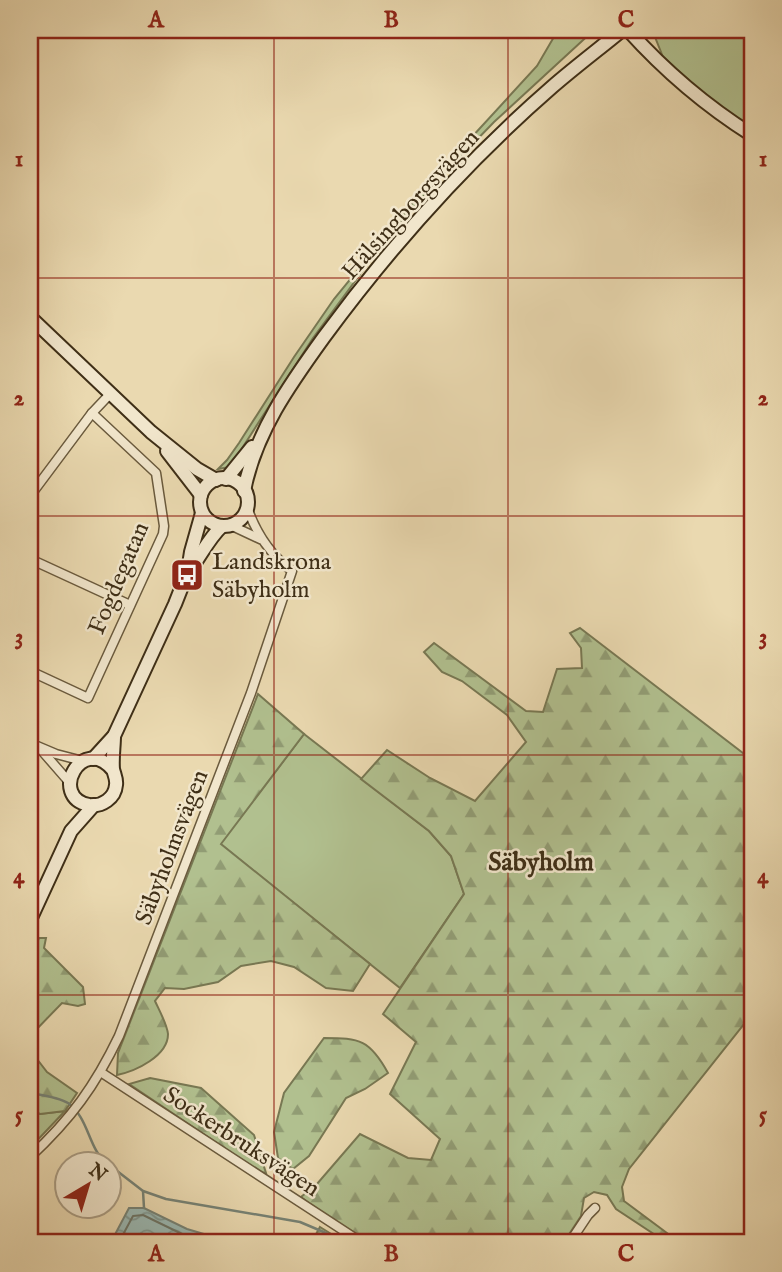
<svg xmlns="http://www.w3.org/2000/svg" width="782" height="1272" viewBox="0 0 782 1272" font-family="'IM FELL English',serif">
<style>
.green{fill:#b1c08f;stroke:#787853;stroke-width:2}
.forest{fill:url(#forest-firs);stroke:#787853;stroke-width:2}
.water{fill:url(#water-waves);stroke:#768275;stroke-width:2}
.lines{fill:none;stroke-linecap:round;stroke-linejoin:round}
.shore{stroke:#6c7466;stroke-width:2}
.stream{stroke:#768275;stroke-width:2.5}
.street-casing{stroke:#6a5a3d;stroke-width:11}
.secondary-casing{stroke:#3f2f17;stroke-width:16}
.street{stroke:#f1e6cc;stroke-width:8}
.secondary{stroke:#f1e6cc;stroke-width:12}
.grid{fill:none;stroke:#8f2418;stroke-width:2;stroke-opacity:0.55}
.labels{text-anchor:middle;stroke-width:5;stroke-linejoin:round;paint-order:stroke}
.street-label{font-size:24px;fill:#3f2f17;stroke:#f1e6cc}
.poi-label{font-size:24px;fill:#3f2f17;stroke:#f1e6cc;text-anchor:start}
.neighbourhood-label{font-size:26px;font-weight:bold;fill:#3f2f17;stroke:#f1e6cc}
.neatline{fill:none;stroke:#8f2418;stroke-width:2.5}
.grid-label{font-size:23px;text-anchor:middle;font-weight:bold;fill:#8f2418}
</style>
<defs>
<pattern id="forest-firs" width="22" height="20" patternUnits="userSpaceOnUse" patternTransform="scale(1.75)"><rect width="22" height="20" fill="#b1c08f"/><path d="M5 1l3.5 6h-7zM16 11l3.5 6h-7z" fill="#919c74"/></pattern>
<pattern id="water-waves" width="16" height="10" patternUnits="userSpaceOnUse" patternTransform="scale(1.75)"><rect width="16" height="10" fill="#9ab9b4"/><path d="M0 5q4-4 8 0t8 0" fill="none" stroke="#7f9791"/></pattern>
</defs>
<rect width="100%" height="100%" fill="#ead9b0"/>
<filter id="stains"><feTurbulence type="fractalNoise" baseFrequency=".00286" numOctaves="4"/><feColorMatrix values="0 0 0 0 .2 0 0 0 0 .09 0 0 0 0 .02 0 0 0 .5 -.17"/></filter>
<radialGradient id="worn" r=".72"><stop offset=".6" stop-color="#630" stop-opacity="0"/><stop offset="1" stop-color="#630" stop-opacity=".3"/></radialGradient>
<g class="green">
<path d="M 558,30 L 594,30 L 494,122 L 434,184 L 384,242 L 313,338 L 230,467 L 218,469 L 227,460 L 239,443 L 294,357 L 334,299 L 425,188 L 537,66 Z"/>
<path d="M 658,30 L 752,30 L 752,127 L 714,103 L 663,57 L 655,37 Z"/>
<path d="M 304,734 L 429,831 L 451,856 L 464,894 L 400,988 L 220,844 Z"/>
<path d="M 30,1107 L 40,1114 L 65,1111 L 30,1148 Z"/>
</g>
<g class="forest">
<path d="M 580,628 L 752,760 L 752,1014 L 629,1169 L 622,1187 L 624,1201 L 679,1242 L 666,1242 L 616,1209 L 607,1195 L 594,1192 L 584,1198 L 581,1216 L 564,1242 L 368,1242 L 321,1213 L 301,1197 L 317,1184 L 360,1134 L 408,1158 L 431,1160 L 440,1139 L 390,1094 L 416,1042 L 383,1014 L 464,894 L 451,856 L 429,831 L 361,779 L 387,750 L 430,778 L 475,801 L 526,742 L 507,715 L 462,681 L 442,672 L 424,652 L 434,643 L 526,711 L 543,712 L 557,669 L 582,668 L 581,648 L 570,633 Z"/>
<path d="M 258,694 L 304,734 L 221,844 L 370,964 L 353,991 L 326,988 L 294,967 L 271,961 L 241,966 L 218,982 L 184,989 L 165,988 L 155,1001 C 159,1010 167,1024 168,1034 C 168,1056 136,1071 117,1075 L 118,1053 Z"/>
<path d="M 39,938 L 46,938 L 44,948 L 83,987 L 85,1004 L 78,1006 L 62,1003 L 31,1035 L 30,1039 L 30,957 Z"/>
<path d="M 324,1038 C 360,1038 370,1040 388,1073 L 365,1089 L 346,1098 L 309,1156 L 293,1169 L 278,1158 L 274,1132 L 284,1093 Z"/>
<path d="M 30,1050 L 47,1072 L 77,1093 L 65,1111 L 40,1114 L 30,1107 Z"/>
<path d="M 150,1078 L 201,1088 L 254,1135 L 266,1173 L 260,1172 L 129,1084 Z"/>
<path d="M 320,1227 L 344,1242 L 319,1242 L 315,1236 Z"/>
</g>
<path class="water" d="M 129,1208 L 144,1208 L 187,1229 L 231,1242 L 111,1242 Z"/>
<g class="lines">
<path class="shore" d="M 119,1242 L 133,1216 L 143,1215 L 184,1235 L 207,1242"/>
<g class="stream">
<path d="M 30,1093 C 41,1095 58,1097 68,1103 C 89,1118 88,1148 107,1164"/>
<path d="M 108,1164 L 143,1191 L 166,1199 L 300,1222 L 326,1233 L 338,1242"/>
<path d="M 143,1191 L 144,1208"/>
</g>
<defs>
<g id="street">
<path d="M 30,496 L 92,413 L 110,394"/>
<path d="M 230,525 L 260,539"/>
<path d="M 30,559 L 130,605"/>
<path d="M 30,671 L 88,698 L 163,534 L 164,526 L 156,473 L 92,413"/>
<path d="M 30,743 L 56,754 L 83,761"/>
<path d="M 43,752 L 70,783"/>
<path d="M 102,1073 L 361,1242"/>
<path d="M 30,1157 C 71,1119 95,1086 119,1036 L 251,693 L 288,583 L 292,571 C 269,554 256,533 247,507"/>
<path d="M 570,1242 L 588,1215 L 595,1208"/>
</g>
<g id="secondary">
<path d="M 628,30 C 664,70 706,106 752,135"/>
<path d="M 30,317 L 151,432 L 197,469 L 216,480"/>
<path d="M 167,451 L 201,495"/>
<circle cx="224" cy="502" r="24"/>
<path d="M 226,479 L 252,447"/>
<path d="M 244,491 C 255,433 290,384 324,337 C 391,246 467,161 552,87 C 575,67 599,49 622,30"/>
<path d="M 189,571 C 201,556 208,539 222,526"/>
<path d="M 93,759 L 114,736 L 175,604 L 188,571 L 191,552 L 202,513"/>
<path d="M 113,770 C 82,733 48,797 89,805 C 102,807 115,798 116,785 C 117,779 114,774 113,769 C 112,758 114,746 114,736"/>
<path d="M 30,920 L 71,831 L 94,805"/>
</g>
</defs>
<use href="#street" class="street-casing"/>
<use href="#secondary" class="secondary-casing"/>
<use href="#street" class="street"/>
<use href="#secondary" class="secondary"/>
</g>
<path class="grid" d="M 274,30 L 274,1242M 508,30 L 508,1242M 30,278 L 752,278M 30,516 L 752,516M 30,755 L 752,755M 30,995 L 752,995"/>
<defs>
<symbol id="bus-square" viewBox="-11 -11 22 22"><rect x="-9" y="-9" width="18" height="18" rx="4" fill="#8f2418" stroke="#f1e6cc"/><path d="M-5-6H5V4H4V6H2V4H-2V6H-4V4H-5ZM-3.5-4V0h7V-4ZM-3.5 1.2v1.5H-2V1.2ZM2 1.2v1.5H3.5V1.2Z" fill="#fff"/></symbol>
</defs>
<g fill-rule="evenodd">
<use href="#bus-square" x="168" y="556" width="38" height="38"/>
</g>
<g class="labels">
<g class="street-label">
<text transform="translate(410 204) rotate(-48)" y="8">Hälsingborgsvägen</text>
<text transform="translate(118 578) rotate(-67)" y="8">Fogdegatan</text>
<text transform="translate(171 847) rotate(-69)" y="8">Säbyholmsvägen</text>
<text transform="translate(242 1141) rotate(33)" y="8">Sockerbruksvägen</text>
</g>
<g class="poi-label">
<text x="212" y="569">Landskrona<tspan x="212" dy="28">Säbyholm</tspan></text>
</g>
<g class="neighbourhood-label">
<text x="541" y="870">Säbyholm</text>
</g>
</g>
<rect width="782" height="1272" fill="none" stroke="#ead9b0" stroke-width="77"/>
<g transform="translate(88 1185) rotate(38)"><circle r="33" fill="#f1e6cc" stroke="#aa9d84" stroke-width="2"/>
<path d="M0-5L12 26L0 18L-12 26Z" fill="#8f2418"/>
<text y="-10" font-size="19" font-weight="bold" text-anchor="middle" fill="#3f2f17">N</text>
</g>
<rect x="38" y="38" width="706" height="1196" class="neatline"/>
<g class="grid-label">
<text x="156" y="27">A</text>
<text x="391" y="27">B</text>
<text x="626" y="27">C</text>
<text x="19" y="166">1</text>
<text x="763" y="166">1</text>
<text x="19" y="405">2</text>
<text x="763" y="405">2</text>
<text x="19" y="644">3</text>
<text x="763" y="644">3</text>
<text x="19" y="883">4</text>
<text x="763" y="883">4</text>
<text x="19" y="1122">5</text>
<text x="763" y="1122">5</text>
<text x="156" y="1261">A</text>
<text x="391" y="1261">B</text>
<text x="626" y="1261">C</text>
</g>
<rect width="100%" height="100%" filter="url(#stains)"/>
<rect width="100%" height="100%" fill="url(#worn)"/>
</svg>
